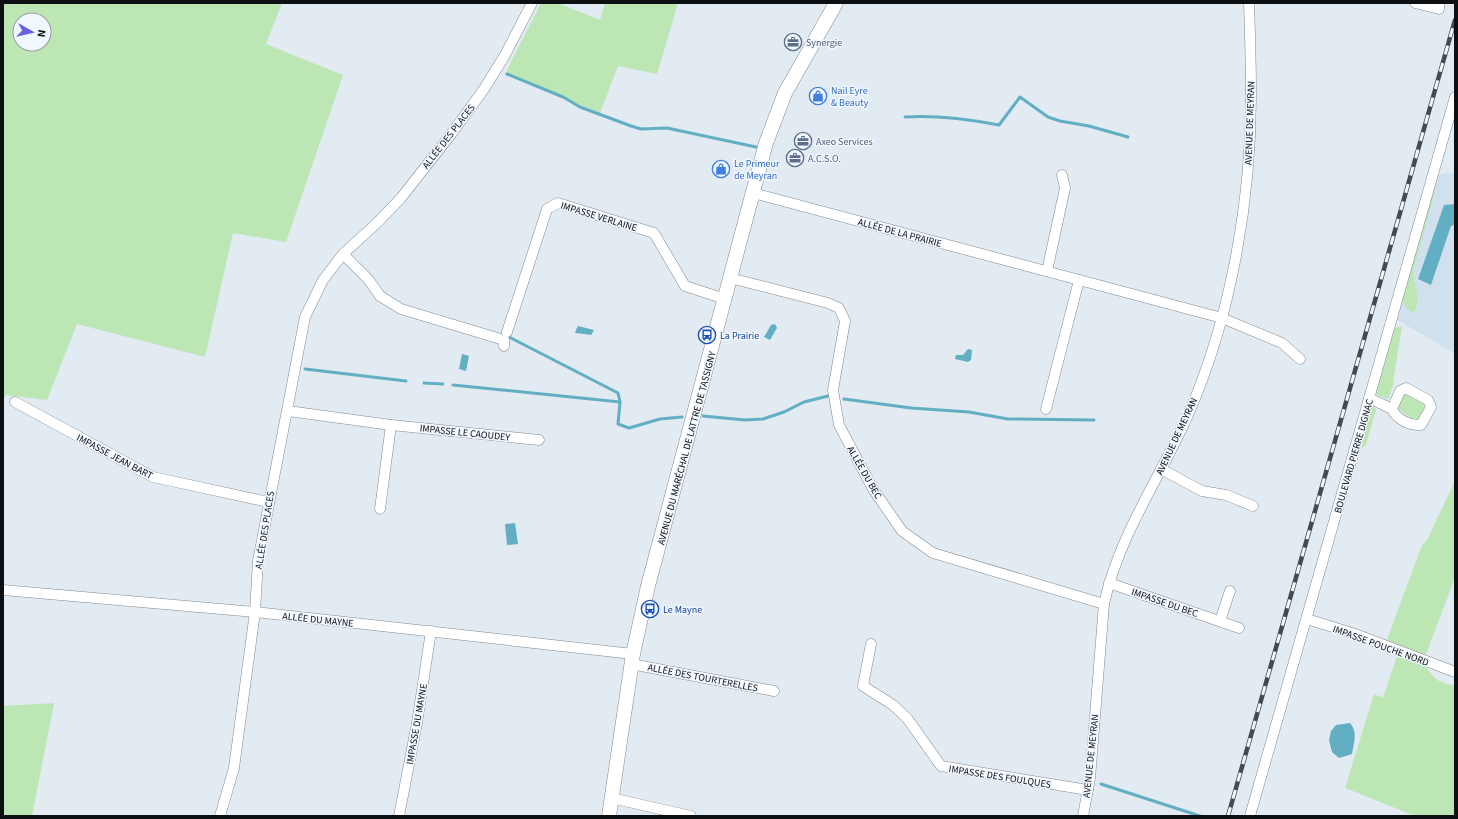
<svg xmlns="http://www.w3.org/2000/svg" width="1458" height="819" viewBox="0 0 1458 819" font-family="'Source Sans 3',sans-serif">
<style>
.built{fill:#d1e0ed}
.green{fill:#bce6b4;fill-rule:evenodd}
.water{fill:#62afc3}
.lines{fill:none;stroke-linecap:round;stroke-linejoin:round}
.stream{stroke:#62afc3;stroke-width:3}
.minor-casing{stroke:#818990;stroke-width:11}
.secondary-casing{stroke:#818990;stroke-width:15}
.minor{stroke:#fff;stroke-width:10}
.secondary{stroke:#fff;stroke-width:14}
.rail-casing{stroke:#464a4e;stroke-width:4.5}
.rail{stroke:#f1f7fe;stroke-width:3;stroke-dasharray:9;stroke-linecap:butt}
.labels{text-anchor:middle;stroke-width:3;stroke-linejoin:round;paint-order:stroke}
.service-label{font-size:10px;fill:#4e5e75;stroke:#f1f7fe;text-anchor:start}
.shop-label{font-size:10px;fill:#366cbe;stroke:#f1f7fe;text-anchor:start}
.street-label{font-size:10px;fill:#0d1012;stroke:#f1f7fe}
.transit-label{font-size:10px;fill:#164399;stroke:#f1f7fe;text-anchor:start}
</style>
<rect width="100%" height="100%" fill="#e2eaf2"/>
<path class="built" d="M 1455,173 L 1455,204 L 1444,205 L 1418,279 L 1431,285 L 1451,226 L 1455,225 L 1455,354 L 1394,318 L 1433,174 Z"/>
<g class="green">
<path d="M 3,3 L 282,3 L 266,44 L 343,75 L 286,242 L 233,233 L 205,357 L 77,324 L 47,400 L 6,395 L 3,399 ZM 20,20 L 44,20 L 44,44 L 20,44 Z"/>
<path d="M 541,3 L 558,3 L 600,20 L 605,3 L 678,3 L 657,74 L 618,66 L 600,113 L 505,74 Z"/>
<path d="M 1434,187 L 1435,191 L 1413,273 C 1414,287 1423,301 1413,313 L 1406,308 L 1402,298 Z"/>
<path d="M 1402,326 L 1393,382 L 1394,383 L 1388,399 L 1377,395 L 1376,392 L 1395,328 Z"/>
<path d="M 1403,393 L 1423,403 L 1424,408 L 1418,419 L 1413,420 L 1398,409 Z"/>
<path d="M 1372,406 L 1376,409 L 1366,445 L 1361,448 Z"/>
<path d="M 1455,481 L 1455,577 L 1425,657 L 1387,640 L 1422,545 L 1427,540 Z"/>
<path d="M 1398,653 C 1405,656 1413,659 1419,662 C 1435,673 1431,683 1455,685 L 1455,816 L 1415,816 L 1345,788 L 1374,694 L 1383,698 Z"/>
<path d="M 54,703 L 32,816 L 3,816 L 3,706 Z"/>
</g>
<g class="water">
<path d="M 1455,204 L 1455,225 L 1451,226 L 1431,285 L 1418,279 L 1444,205 Z"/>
<path d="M 771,325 L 775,324 L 777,328 L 770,340 L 764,337 Z"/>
<path d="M 578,326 L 594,330 L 591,335 L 576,333 L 575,332 Z"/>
<path d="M 968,349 L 972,350 L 971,360 L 968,362 L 955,359 L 956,355 L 963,355 Z"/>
<path d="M 462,354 L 469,356 L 466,371 L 459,369 Z"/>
<path d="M 515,523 L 518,544 L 507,545 L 505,524 Z"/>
<path d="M 1350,723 C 1358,732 1354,743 1352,754 L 1339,758 L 1332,752 L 1329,740 L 1331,731 L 1336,725 Z"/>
</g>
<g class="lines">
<g class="stream">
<path d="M 507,74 L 563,97 L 580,107 L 631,126 L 641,129 L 667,128 L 756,147"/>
<path d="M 905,117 C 937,115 967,119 999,125 L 1020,97 L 1048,117 L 1060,121 L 1089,126 L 1128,137"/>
<path d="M 509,337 L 618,393 L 620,402 L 618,424 L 629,428 L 660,419 L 682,417"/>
<path d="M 305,369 L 406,381"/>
<path d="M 424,383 L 443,384"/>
<path d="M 453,385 L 620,402"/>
<path d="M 844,399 L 911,408 L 969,412 L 1008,419 L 1094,420"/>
<path d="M 703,416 L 745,420 L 763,419 L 784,412 L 804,402 L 828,396"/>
<path d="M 1101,784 L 1200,816"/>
</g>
<defs>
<g id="minor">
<path d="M 1415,3 L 1439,9 L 1439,3"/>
<path d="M 753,193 L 1222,318 L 1282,343 L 1300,359"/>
<path d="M 343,254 L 368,279 L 380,296 L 401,309 L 504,340 L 504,346"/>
<path d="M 1047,271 L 1065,188 L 1062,175"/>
<path d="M 730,278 L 828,303 L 839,308 L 845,321 L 833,390 L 839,425 L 873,489 L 902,531 L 933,553 L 1104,604"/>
<path d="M 507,332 L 547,209 L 558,203 L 654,233 L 685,286 L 725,299"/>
<path d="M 1369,398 L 1392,409 C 1396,419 1410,426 1421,425 L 1431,407 L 1428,400 L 1406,388 L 1400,391 L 1392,409"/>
<path d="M 15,402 L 153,477 L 268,502"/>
<path d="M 1046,409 L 1079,280"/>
<path d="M 288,411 L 391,425 L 539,440"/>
<path d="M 1161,469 L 1202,491 L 1226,495 L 1253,506"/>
<path d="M 380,509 L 391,425"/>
<path d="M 1109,583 L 1239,628"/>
<path d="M 3,590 L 255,612 L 633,654"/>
<path d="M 1307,619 L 1355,634 L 1455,672"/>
<path d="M 1220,621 L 1230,591"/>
<path d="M 871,644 L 863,686 L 893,705 L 907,718 L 941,766 L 1088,790"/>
<path d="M 631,664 L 774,691"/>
<path d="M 611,798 L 691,816"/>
<path d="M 220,816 L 234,768 L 255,612 L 258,561 L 305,317 L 323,280 L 343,254 L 377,223 L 401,198 L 452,133 L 484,89 L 505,55 L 532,3"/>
<path d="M 399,816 L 417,723 L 431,631"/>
<path d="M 1083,816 L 1090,778 L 1104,604 C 1119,535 1160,478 1188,415 C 1231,317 1251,201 1251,95 C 1251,64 1250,33 1249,3"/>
<path d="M 1250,816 L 1455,97"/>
</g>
<path id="secondary" d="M 609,816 L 633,654 L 648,586 L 766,143 L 785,93 L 836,3"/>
</defs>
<use href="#minor" class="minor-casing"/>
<use href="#secondary" class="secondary-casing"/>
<use href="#minor" class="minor"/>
<use href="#secondary" class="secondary"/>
<defs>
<path id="rail" d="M 1228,816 L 1455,20"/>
</defs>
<use href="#rail" class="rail-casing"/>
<use href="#rail" class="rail"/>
</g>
<defs>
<symbol id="office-ring" viewBox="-11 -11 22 22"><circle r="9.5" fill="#f1f7fe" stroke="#5c6f8a" stroke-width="1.5"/><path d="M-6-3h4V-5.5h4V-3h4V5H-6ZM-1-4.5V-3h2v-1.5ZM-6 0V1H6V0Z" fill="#5c6f8a"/></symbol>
<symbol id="shop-ring" viewBox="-11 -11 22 22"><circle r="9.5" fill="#f1f7fe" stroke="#3f7fe0" stroke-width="1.5"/><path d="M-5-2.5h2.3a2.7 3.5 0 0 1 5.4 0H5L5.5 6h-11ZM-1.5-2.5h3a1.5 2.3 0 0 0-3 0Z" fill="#3f7fe0"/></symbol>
<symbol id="bus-ring" viewBox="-11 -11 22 22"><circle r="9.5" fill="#f1f7fe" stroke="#1a4fb4" stroke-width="1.5"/><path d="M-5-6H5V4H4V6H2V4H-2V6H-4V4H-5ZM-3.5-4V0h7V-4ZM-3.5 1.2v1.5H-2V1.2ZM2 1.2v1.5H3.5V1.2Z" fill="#1a4fb4"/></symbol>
</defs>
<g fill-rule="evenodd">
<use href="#office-ring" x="783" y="32" width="20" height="20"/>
<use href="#shop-ring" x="808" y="86" width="20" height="20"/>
<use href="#office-ring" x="793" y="131" width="20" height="20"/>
<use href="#office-ring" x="785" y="148" width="20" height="20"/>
<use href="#shop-ring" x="711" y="159" width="20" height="20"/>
<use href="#bus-ring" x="697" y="325" width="20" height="20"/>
<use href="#bus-ring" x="640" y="599" width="20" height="20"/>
</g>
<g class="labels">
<g class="service-label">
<text x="806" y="46">Synergie</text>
<text x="816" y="145">Axeo Services</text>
<text x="808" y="162">A.C.S.O.</text>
</g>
<g class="shop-label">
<text x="831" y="94">Nail Eyre<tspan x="831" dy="12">&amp; Beauty</tspan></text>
<text x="734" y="167">Le Primeur<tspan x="734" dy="12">de Meyran</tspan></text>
</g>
<g class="street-label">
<text transform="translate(1249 123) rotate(-88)" y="4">AVENUE DE MEYRAN</text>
<text transform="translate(448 136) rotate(-52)" y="4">ALLÉE DES PLACES</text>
<text transform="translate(599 216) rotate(17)" y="4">IMPASSE VERLAINE</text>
<text transform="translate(900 232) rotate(15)" y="4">ALLÉE DE LA PRAIRIE</text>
<text transform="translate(465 432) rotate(6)" y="4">IMPASSE LE CAOUDEY</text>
<text transform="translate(1176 436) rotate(-65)" y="4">AVENUE DE MEYRAN</text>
<text transform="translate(686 448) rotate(-75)" y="4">AVENUE DU MARÉCHAL DE LATTRE DE TASSIGNY</text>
<text transform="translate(115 456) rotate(28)" y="4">IMPASSE JEAN BART</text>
<text transform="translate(1353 456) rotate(-74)" y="4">BOULEVARD PIERRE DIGNAC</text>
<text transform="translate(865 472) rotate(60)" y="4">ALLÉE DU BEC</text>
<text transform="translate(264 530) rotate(-81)" y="4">ALLÉE DES PLACES</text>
<text transform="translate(1165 602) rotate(19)" y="4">IMPASSE DU BEC</text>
<text transform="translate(318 619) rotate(6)" y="4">ALLÉE DU MAYNE</text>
<text transform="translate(1381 645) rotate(20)" y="4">IMPASSE POUCHE NORD</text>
<text transform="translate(703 677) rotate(11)" y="4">ALLÉE DES TOURTERELLES</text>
<text transform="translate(416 724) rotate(-80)" y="4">IMPASSE DU MAYNE</text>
<text transform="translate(1090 756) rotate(-84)" y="4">AVENUE DE MEYRAN</text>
<text transform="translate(1000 776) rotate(9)" y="4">IMPASSE DES FOULQUES</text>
</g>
<g class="transit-label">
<text x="720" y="339">La Prairie</text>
<text x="663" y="613">Le Mayne</text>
</g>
</g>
<rect width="1458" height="819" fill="none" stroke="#0d1012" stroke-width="8"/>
<g transform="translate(32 32) rotate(98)"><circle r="19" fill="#f1f7fe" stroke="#969ba0"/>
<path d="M0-3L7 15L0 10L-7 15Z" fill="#6763dc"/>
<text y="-6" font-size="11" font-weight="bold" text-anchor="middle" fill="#0d1012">N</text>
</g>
</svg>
